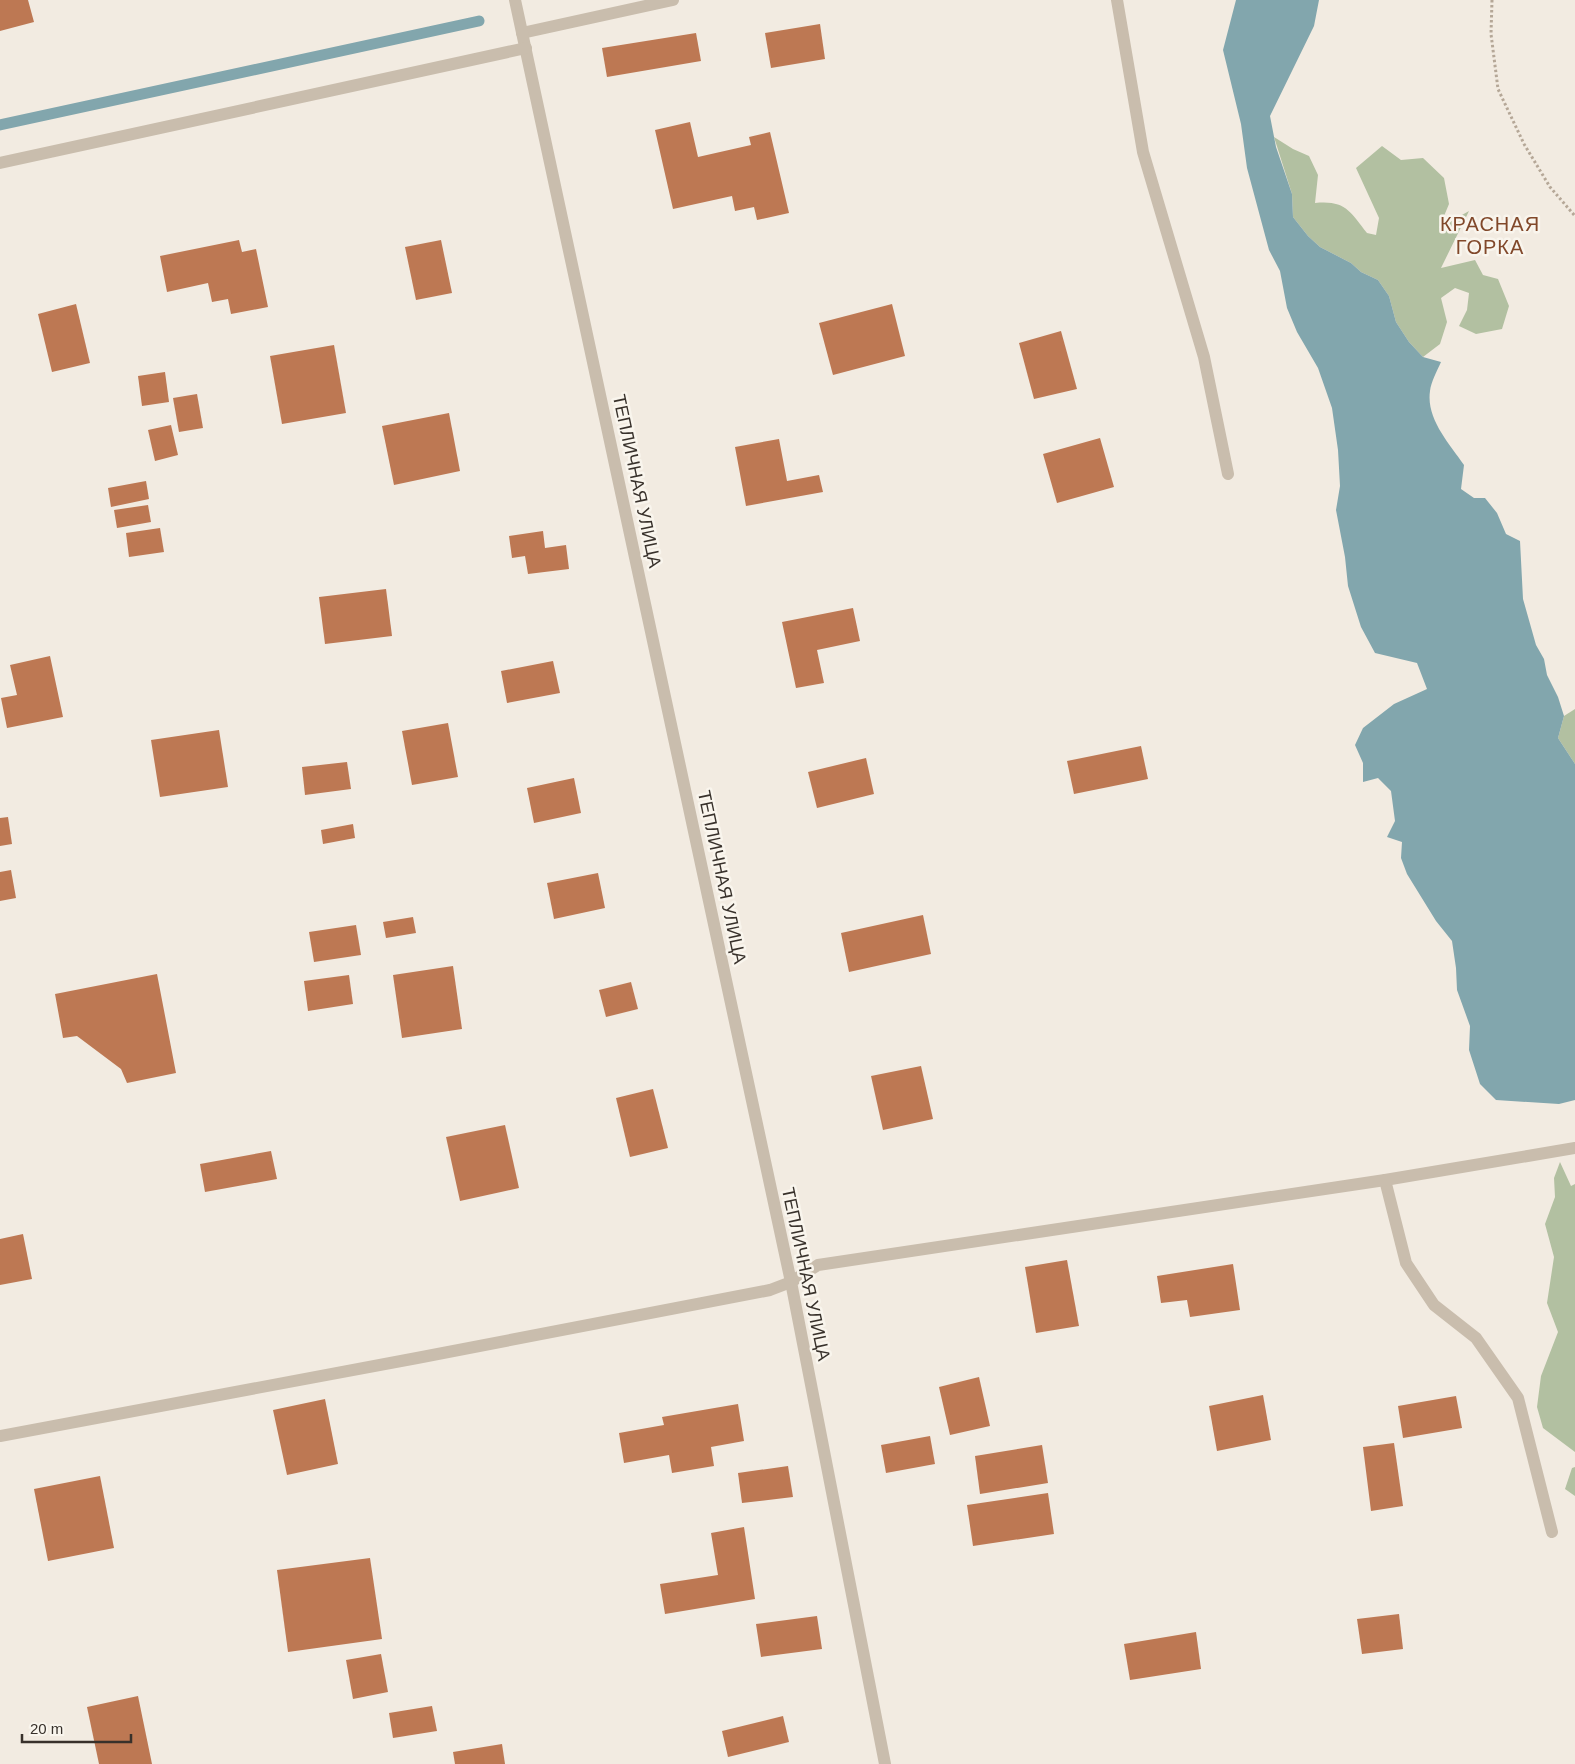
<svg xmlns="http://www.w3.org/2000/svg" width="1575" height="1764" viewBox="0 0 1575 1764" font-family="Helvetica,sans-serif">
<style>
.green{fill:#b2c0a1}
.water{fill:#82a6ad}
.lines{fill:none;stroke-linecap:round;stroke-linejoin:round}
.stream{stroke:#82a6ad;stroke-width:11}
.building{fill:#bd7853}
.path{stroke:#b5a797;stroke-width:3;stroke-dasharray:2.5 2.5;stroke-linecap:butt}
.service{stroke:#c9bdad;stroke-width:12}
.minor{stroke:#c9bdad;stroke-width:12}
.labels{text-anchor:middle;stroke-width:5;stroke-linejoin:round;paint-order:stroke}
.street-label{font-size:18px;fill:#38312b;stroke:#f9f5ed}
.quarter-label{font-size:20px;letter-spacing:1px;fill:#81482a;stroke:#f9f5ed}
</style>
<rect width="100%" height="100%" fill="#f2ebe1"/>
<g class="green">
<path d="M 1274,137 L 1293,149 L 1309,156 L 1318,175 L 1315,203 C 1345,200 1350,211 1367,233 L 1376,235 L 1379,218 L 1356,168 L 1382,146 L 1401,160 L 1423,158 L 1444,178 L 1449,204 L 1439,228 L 1469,211 L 1441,268 L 1475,260 L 1483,275 L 1498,279 L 1509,306 L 1502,329 L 1476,334 L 1459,326 L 1467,310 L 1469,293 L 1455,288 L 1441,298 L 1447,322 L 1440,344 L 1423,357 L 1409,342 L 1396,322 L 1389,296 L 1378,280 L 1361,272 L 1351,263 L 1320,247 L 1308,236 L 1293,217 L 1292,194 Z"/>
<path d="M 1575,709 L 1575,764 L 1558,738 L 1564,716 Z"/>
<path d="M 1560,1162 L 1571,1186 L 1575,1184 L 1575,1452 L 1543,1428 L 1537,1407 L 1541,1376 L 1558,1332 L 1547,1303 L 1554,1257 L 1545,1224 L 1555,1197 L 1554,1178 Z"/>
<path d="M 1575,1467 L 1575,1496 L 1565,1489 L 1572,1468 Z"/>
</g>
<path class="water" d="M 1236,0 L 1319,0 L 1314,26 L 1270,116 L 1276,147 L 1292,194 L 1293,217 L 1308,236 L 1320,247 L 1351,263 L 1361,272 L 1378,280 L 1389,296 L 1396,322 L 1409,342 L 1423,357 L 1441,362 C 1437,371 1431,382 1430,391 C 1426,419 1449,443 1464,465 L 1461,489 L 1474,498 L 1485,498 L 1497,513 L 1506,534 L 1520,541 L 1523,599 L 1536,645 L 1544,659 L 1547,675 L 1558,697 L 1564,716 L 1558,738 L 1575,764 L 1575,1100 L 1559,1104 L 1496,1100 L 1480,1084 L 1469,1050 L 1470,1026 L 1457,990 L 1456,968 L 1452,941 L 1436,921 L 1407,874 L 1401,858 L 1402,842 L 1387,837 L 1395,821 L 1391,791 L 1378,778 L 1363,782 L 1363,763 L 1355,745 L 1363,728 L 1394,704 L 1427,689 L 1417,663 L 1375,653 L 1361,627 L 1348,586 L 1345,557 L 1336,510 L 1340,486 L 1338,450 L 1332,408 L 1318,368 L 1297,332 L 1287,308 L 1280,271 L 1269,250 L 1247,168 L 1241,124 L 1223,50 Z"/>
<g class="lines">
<path class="stream" d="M 0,125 L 479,21"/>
</g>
<g class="building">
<path d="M 0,0 L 28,0 L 34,22 L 0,31 Z"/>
<path d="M 820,24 L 825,59 L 771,68 L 765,33 Z"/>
<path d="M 696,33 L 701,61 L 607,77 L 602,48 Z"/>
<path d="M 690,122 L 698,157 L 751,145 L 749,137 L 770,132 L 789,213 L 757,220 L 754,207 L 735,211 L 732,196 L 673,209 L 655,130 Z"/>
<path d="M 239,240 L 242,252 L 256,249 L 268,307 L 231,314 L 228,299 L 212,302 L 208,283 L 167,292 L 160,256 Z"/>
<path d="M 441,240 L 452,293 L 416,300 L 405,247 Z"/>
<path d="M 76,304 L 90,363 L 52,372 L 38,314 Z"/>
<path d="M 892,304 L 905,356 L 833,375 L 819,323 Z"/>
<path d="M 1061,331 L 1077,389 L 1034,399 L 1019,343 Z"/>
<path d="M 334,345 L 346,413 L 282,424 L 270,356 Z"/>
<path d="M 165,372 L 169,402 L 142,406 L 138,376 Z"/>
<path d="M 197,394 L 203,428 L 179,432 L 173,398 Z"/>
<path d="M 449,413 L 460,471 L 394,485 L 382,426 Z"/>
<path d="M 171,425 L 178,455 L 155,461 L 148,430 Z"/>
<path d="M 1100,438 L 1114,487 L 1057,503 L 1043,454 Z"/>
<path d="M 779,439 L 787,481 L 819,475 L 823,492 L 746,506 L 735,447 Z"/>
<path d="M 146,481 L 149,499 L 111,507 L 108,488 Z"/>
<path d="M 148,505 L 151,522 L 117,528 L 114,510 Z"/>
<path d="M 160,528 L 164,552 L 129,557 L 126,533 Z"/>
<path d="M 543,531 L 545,548 L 566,545 L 569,569 L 528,574 L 525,556 L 512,558 L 509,536 Z"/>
<path d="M 386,589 L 392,636 L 325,644 L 319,597 Z"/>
<path d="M 853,608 L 860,641 L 817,650 L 824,683 L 796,688 L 782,622 Z"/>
<path d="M 50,656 L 63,717 L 7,728 L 1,698 L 17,695 L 10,665 Z"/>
<path d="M 553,661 L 560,693 L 507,703 L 501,671 Z"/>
<path d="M 448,723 L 458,777 L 412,785 L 402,731 Z"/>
<path d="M 219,730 L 228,787 L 160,797 L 151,740 Z"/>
<path d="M 1141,746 L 1148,779 L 1074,794 L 1067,761 Z"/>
<path d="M 866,758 L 874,794 L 817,808 L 808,772 Z"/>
<path d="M 347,762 L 351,789 L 305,795 L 302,767 Z"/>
<path d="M 574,778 L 581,813 L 534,823 L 527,788 Z"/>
<path d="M 8,817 L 12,844 L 0,846 L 0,818 Z"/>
<path d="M 353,824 L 355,838 L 323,844 L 321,830 Z"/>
<path d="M 11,870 L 16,898 L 0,901 L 0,872 Z"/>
<path d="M 598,873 L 605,908 L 554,919 L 547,883 Z"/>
<path d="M 923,915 L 931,954 L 849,972 L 841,933 Z"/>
<path d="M 413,917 L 416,933 L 386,938 L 383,922 Z"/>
<path d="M 356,925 L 361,955 L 314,962 L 309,932 Z"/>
<path d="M 453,966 L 462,1029 L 402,1038 L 393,975 Z"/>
<path d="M 157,974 L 176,1073 L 127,1083 L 121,1069 L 77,1036 L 63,1038 L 55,994 Z"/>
<path d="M 349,975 L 353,1004 L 308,1011 L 304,981 Z"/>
<path d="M 631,982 L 638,1009 L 606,1017 L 599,990 Z"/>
<path d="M 921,1066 L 933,1119 L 883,1130 L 871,1076 Z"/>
<path d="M 653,1089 L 668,1148 L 630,1157 L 616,1098 Z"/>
<path d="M 505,1125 L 519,1188 L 460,1201 L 446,1137 Z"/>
<path d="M 271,1151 L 277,1179 L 205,1192 L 200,1164 Z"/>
<path d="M 23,1234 L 32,1279 L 0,1285 L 0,1239 Z"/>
<path d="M 1067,1260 L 1079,1326 L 1036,1333 L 1025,1267 Z"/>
<path d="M 1233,1264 L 1240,1310 L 1190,1317 L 1187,1300 L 1161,1303 L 1157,1276 Z"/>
<path d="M 979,1377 L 990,1426 L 950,1435 L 939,1387 Z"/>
<path d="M 1263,1395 L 1271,1440 L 1217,1451 L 1209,1406 Z"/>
<path d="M 1456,1396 L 1462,1428 L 1403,1438 L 1398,1406 Z"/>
<path d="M 325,1399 L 338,1464 L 287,1475 L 273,1410 Z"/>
<path d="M 738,1404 L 744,1441 L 711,1447 L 714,1466 L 672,1473 L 669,1455 L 624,1463 L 619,1433 L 664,1425 L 662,1417 Z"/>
<path d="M 930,1436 L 935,1464 L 886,1473 L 881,1445 Z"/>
<path d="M 1394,1443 L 1403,1506 L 1371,1511 L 1363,1447 Z"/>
<path d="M 1042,1445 L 1048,1483 L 980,1494 L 975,1456 Z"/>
<path d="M 788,1466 L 793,1497 L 742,1503 L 738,1473 Z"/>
<path d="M 100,1476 L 114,1548 L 48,1561 L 34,1489 Z"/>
<path d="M 1048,1493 L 1054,1534 L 973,1546 L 967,1505 Z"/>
<path d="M 744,1527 L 755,1599 L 665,1614 L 660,1584 L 718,1575 L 711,1533 Z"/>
<path d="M 370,1558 L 382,1639 L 288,1652 L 277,1570 Z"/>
<path d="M 1399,1614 L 1403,1649 L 1362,1654 L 1357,1619 Z"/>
<path d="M 817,1616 L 822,1649 L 761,1657 L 756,1624 Z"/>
<path d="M 1196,1632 L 1201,1669 L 1130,1680 L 1124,1644 Z"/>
<path d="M 381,1654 L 388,1692 L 353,1699 L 346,1660 Z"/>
<path d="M 138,1696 L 152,1764 L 99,1764 L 87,1707 Z"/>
<path d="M 432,1706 L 437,1731 L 393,1738 L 389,1713 Z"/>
<path d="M 783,1716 L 789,1742 L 728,1757 L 722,1731 Z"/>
<path d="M 502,1744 L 505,1764 L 455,1764 L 453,1752 Z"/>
</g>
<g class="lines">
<path class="path" d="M 1492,0 L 1491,34 L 1498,89 L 1524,144 L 1550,187 L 1575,216"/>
<g class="service">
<path d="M 1117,0 L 1143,152 L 1204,357 L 1228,474"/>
<path d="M 522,33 L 673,0"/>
<path d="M 1385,1180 L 1406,1263 L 1434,1305 L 1476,1338 L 1518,1398 L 1552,1532"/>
</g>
<g class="minor">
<path d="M 515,0 L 791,1282 L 885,1764"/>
<path d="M 0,163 L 526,48"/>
<path d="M 0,1436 L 417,1358 L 770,1290 L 791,1282 L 818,1265 L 1385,1180 L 1575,1148"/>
</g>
</g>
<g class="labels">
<g class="street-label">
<text transform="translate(637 481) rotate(78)" y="6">ТЕПЛИЧНАЯ УЛИЦА</text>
<text transform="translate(722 877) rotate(78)" y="6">ТЕПЛИЧНАЯ УЛИЦА</text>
<text transform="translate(806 1274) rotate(78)" y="6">ТЕПЛИЧНАЯ УЛИЦА</text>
</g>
<g class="quarter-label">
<text x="1490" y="231">КРАСНАЯ<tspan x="1490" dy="23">ГОРКА</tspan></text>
</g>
</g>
<path d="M22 1734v8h109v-8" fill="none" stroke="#38312b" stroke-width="2.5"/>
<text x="30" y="1734" font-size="15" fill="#38312b" stroke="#f9f5ed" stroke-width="4" paint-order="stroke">20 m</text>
</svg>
